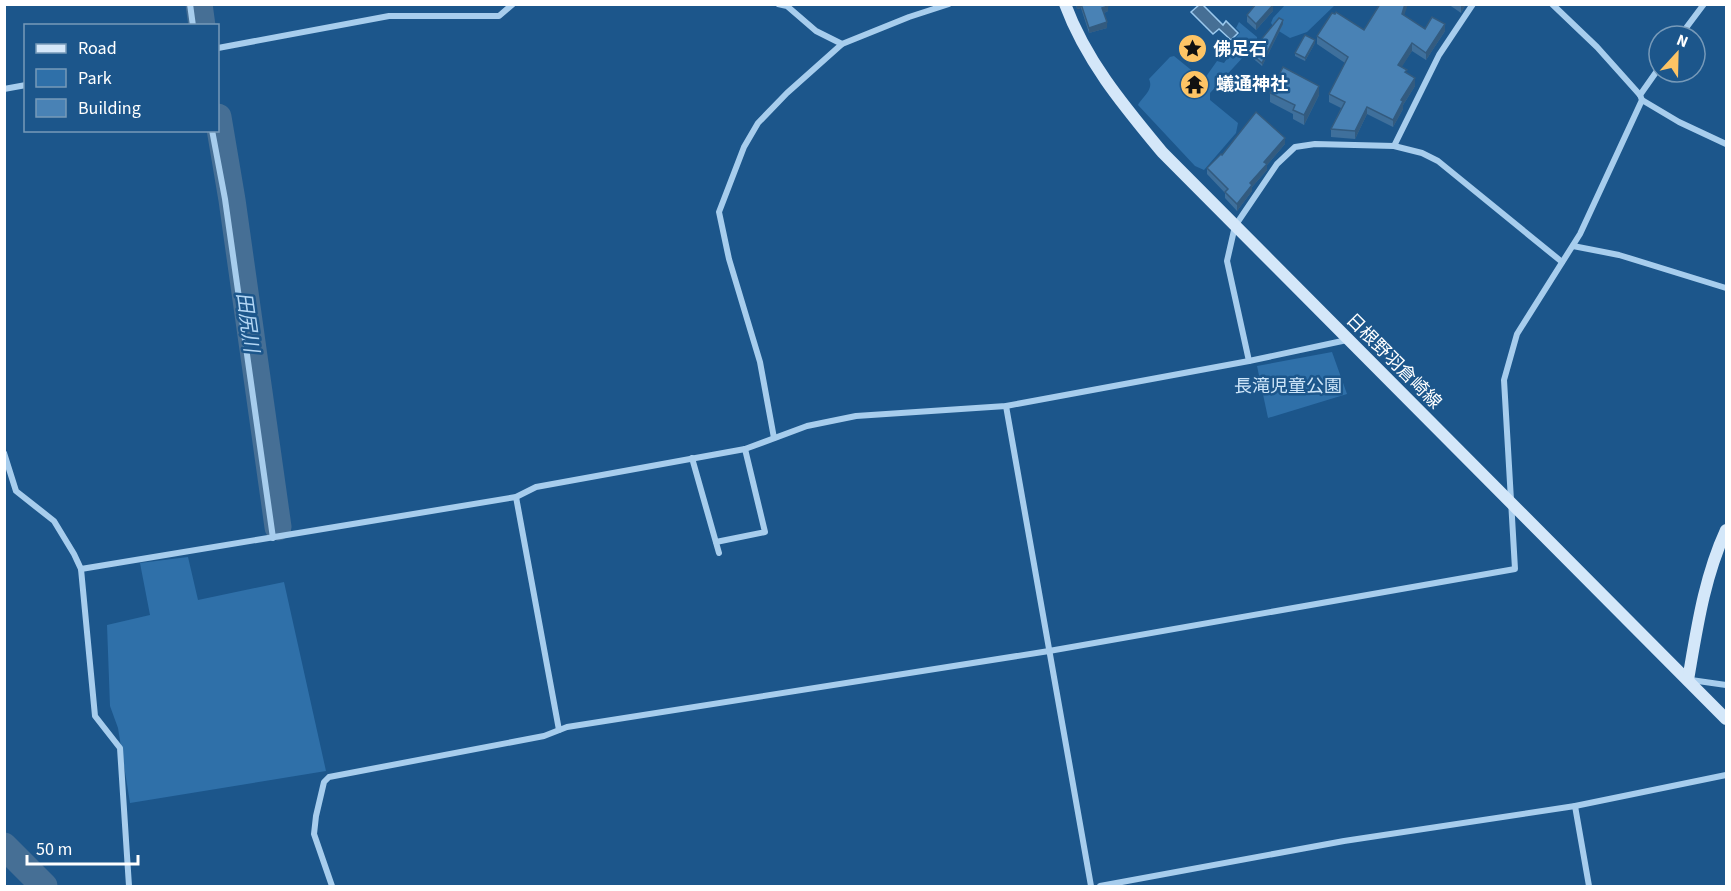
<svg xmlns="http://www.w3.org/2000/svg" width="1731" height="891" viewBox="0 0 1731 891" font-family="'Source Sans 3','Noto Sans JP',sans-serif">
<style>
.green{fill:#2f70a9}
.water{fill:#466f95;stroke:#9bc9ee;stroke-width:1.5}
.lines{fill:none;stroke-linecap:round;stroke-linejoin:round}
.river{stroke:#466f95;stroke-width:27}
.street{stroke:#a7cded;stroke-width:6}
.secondary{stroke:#d4e7f9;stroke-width:12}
.wall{fill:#3f709c}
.shaded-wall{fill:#335b7f}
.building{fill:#4982b5;stroke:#335b7f;stroke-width:1.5}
.labels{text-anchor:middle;stroke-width:5;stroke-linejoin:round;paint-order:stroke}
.poi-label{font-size:18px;font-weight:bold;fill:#fff;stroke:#1c568b;text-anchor:start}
.street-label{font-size:18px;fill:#fff;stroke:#1c568b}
.park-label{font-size:18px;fill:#cde5f9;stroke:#1c568b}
.water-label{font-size:20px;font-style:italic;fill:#b3d6f4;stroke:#1c568b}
</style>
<rect width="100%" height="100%" fill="#1c568b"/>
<g class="green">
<path d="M 1285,5 L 1335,5 L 1307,32 L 1290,38 L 1274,28 L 1271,23 L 1273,18 Z"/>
<path d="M 1239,22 L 1257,37 L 1257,42 L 1210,93 L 1210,100 L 1238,123 L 1236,133 L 1204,170 L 1195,166 L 1138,105 C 1143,96 1154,90 1149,79 L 1170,57 L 1174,56 L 1201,78 L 1205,78 L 1217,61 L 1224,63 L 1229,56 L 1227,47 L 1239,34 L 1240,32 L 1236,28 Z"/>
<path d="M 1332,352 L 1347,394 L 1268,418 L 1257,366 Z"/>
<path d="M 188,557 L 198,600 L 284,582 L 326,771 L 130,803 L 118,728 L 110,706 L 107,625 L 150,615 L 140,563 Z"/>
</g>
<path class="water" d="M 1199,5 L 1203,5 L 1223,25 L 1226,21 L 1238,33 L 1231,40 L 1219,29 L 1213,34 L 1191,12 Z"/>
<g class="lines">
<g class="river">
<path d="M 199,4 L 202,26"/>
<path d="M 218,117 L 232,200 L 278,527"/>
<path d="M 4,846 L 44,886"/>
</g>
<g class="street">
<path d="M 190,4 L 193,26"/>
<path d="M 778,4 L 787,6 L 816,31 L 842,44"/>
<path d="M 1552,4 L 1597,47 L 1640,95 L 1642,100 L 1679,122 L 1726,144"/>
<path d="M 1680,36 L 1704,4"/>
<path d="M 218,48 L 389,16 L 499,16 L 513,4"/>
<path d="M 4,89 L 26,85"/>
<path d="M 1640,95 L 1659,68"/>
<path d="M 212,130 L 225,199 L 273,538"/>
<path d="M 1394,146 L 1422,153 L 1438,161 L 1562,262"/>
<path d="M 1573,246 L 1619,255 L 1726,288"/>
<path d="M 1249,361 L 1227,261 L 1235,226 L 1277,164 L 1295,147 L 1315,144 L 1394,146 L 1439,55 L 1473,4"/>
<path d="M 1006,406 L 1091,886"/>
<path d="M 774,438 L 760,362 L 729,259 L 719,212 L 744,147 L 758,123 L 787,93 L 842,44 L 909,17 L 949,4"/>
<path d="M 4,453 L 16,491 L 54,521 L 74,554 L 81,569 L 95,716 L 120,748 L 129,886"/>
<path d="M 692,458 L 719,553"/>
<path d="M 516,497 L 559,730"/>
<path d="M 716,542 L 765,532 L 745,449"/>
<path d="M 81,569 L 516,497 L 536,487 L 745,449 L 807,426 L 856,416 L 1006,406 L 1249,361 L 1347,340"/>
<path d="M 1691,680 L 1726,685"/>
<path d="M 1575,806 L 1589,886"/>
<path d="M 332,886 L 314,834 L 316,816 L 324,782 L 329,777 L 544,736 L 567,727 L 1049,651 L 1515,569 L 1504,380 L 1517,334 L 1580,234 L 1642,100"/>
<path d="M 1100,886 L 1344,841 L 1575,806 L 1726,775"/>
</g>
<g class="secondary">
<path d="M 1065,4 C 1086,61 1124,106 1162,152 L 1726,719"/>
<path d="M 1688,680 C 1697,628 1704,578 1726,530"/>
</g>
</g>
<g class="wall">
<path d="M 1076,4 L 1108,4 L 1108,11 L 1104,13 L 1107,28 L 1089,33 L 1081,8 L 1077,9 Z"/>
<path d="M 1448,4 L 1466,4 L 1461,13 Z"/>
<path d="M 1273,11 L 1256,30 L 1247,22 L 1247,15 Z"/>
<path d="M 1404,15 L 1425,29 L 1445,31 L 1426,60 L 1412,51 L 1401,67 L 1407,73 L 1415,86 L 1403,105 L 1403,109 L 1393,127 L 1367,114 L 1355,139 L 1331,137 L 1331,129 L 1341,108 L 1329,102 L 1329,94 L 1345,63 L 1317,44 L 1317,36 L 1364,30 Z"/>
<path d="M 1283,24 L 1262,66 L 1250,56 L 1250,53 Z"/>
<path d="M 1315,43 L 1305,61 L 1295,56 L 1295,53 Z"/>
<path d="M 1270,93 L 1319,95 L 1304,125 L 1293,119 L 1293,114 L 1270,102 Z"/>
<path d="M 1285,144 L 1267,165 L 1267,170 L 1252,187 L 1252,191 L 1237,211 L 1225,198 L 1225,193 L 1207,174 L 1207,168 L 1222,155 Z"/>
</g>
<g class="shaded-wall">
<path d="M 1077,4 L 1081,4 L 1081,8 L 1077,9 Z"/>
<path d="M 1405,4 L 1408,4 L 1402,22 L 1402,14 Z"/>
<path d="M 1461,4 L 1466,4 L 1461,13 Z"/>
<path d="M 1273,5 L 1273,11 L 1256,30 L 1256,24 Z"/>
<path d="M 1108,6 L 1108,11 L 1102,14 L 1102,8 Z"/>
<path d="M 1283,20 L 1283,24 L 1262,66 L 1262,63 Z"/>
<path d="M 1107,22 L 1107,28 L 1089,33 L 1089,28 Z"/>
<path d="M 1445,24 L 1445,31 L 1426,60 L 1426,53 Z"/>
<path d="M 1315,40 L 1315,43 L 1305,61 L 1305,58 Z"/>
<path d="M 1412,43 L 1412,51 L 1398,73 L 1398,65 Z"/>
<path d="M 1415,78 L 1415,86 L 1403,105 L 1403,109 L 1393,127 L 1393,120 L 1401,100 Z"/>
<path d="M 1319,86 L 1319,95 L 1304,125 L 1304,115 Z"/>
<path d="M 1367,107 L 1367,114 L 1355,139 L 1355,131 Z"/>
<path d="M 1285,138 L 1285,144 L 1267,165 L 1267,170 L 1252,187 L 1252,191 L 1237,211 L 1237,204 L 1250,183 L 1264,162 Z"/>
</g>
<g class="building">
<path d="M 1081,4 L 1108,4 L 1108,6 L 1102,8 L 1107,22 L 1089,28 Z"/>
<path d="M 1256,4 L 1273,5 L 1256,24 L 1247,15 Z"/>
<path d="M 1380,4 L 1405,4 L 1402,14 L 1425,29 L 1432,17 L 1445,24 L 1426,53 L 1412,43 L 1398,65 L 1407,70 L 1405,72 L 1415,78 L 1401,100 L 1403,101 L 1393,120 L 1367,107 L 1355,131 L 1331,129 L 1345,102 L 1329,94 L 1348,57 L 1317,36 L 1332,13 L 1335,14 L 1336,12 L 1364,30 Z"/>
<path d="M 1279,18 L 1283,20 L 1262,63 L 1250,53 Z"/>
<path d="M 1305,35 L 1315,40 L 1305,58 L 1295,53 Z"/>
<path d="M 1283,67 L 1319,86 L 1304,115 L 1293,110 L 1295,105 L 1270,93 Z"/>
<path d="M 1256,112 L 1285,138 L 1264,162 L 1267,164 L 1250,183 L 1252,185 L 1237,204 L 1225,192 L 1228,189 L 1207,168 L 1221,154 L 1222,155 Z"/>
</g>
<defs>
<symbol id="sight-disc" viewBox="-11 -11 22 22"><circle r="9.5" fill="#fdc465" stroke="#1c568b"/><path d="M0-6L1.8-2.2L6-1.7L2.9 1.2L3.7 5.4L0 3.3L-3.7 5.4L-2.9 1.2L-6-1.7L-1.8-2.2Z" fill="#111"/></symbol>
<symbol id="temple-disc" viewBox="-11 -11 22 22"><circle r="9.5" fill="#fdc465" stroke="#1c568b"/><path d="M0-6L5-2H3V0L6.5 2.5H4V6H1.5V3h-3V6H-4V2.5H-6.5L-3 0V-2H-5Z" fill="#111"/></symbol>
</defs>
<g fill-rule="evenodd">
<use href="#sight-disc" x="1176" y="32" width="33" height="33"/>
<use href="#temple-disc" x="1178" y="68" width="33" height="33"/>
</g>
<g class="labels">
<g class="poi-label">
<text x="1213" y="55">佛足石</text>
<text x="1216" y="90">蟻通神社</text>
</g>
<g class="street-label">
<text transform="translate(1394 361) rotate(45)" y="6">日根野羽倉崎線</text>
</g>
<g class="park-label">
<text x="1288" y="392">長滝児童公園</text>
</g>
<g class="water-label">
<text transform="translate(248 322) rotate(82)" y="7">田尻川</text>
</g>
</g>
<rect width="1731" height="891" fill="none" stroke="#ffffff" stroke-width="12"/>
<rect x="24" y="24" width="195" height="108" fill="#1c568b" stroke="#779ab9" stroke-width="1.5"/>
<rect x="36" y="44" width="30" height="9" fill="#d4e7f9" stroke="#779ab9" stroke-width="1.5"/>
<text x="78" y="54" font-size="18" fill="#ffffff">Road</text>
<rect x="36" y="69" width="30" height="18" fill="#2f70a9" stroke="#779ab9" stroke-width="1.5"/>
<text x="78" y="84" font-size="18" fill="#ffffff">Park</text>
<rect x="36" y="99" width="30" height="18" fill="#4982b5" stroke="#779ab9" stroke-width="1.5"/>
<text x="78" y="114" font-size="18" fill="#ffffff">Building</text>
<g transform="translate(1677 54) rotate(22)"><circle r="28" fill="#1c568b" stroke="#779ab9" stroke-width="1.5"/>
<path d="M0-4.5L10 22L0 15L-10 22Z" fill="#fdc465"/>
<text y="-9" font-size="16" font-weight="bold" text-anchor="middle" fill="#ffffff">N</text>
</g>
<path d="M27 855v9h111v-9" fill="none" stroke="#ffffff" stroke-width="3"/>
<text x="36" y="855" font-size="18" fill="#ffffff" stroke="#1c568b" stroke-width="4.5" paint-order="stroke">50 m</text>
</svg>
